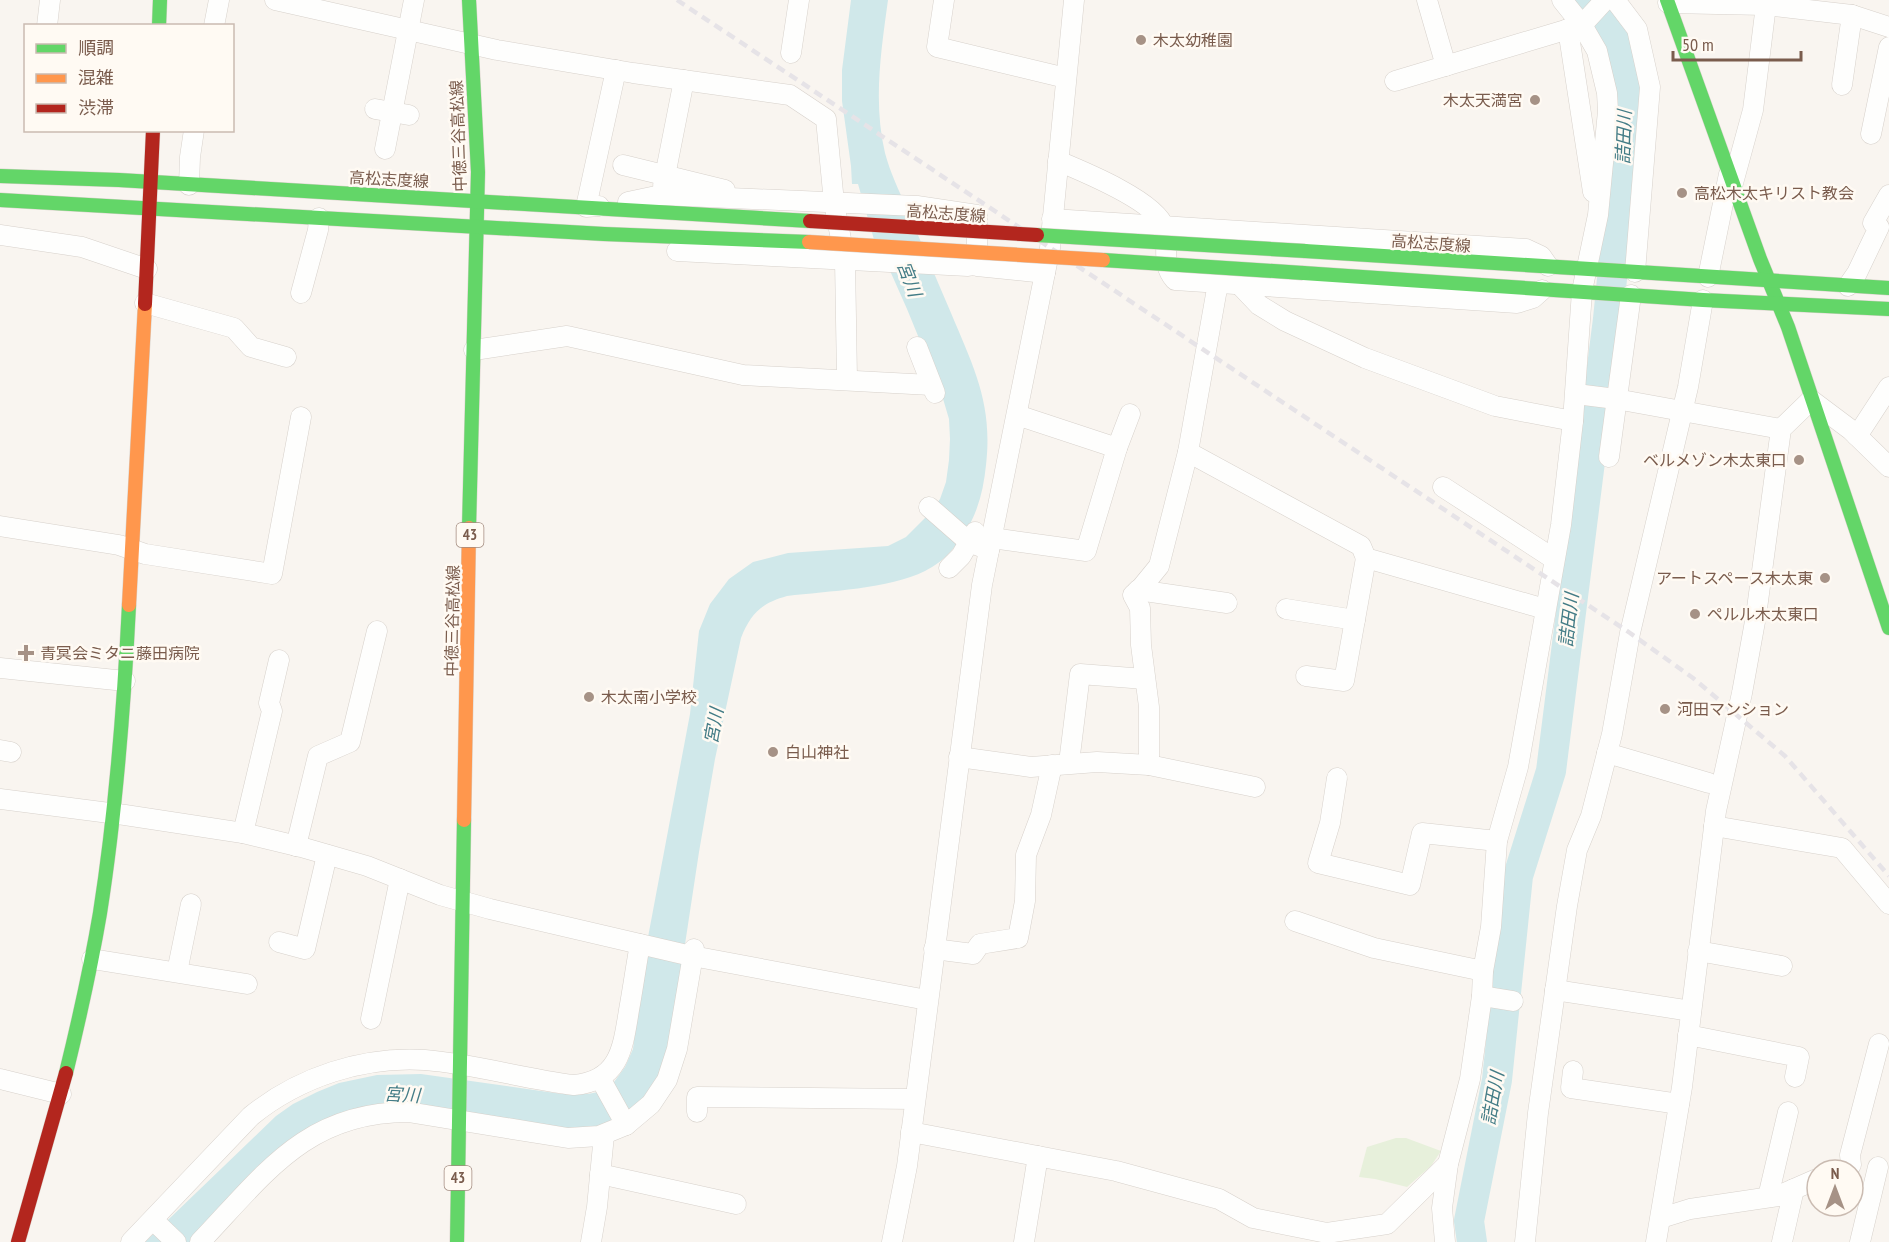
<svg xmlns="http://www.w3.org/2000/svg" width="1889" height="1242" viewBox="0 0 1889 1242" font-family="'PT Sans Narrow','Noto Sans JP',sans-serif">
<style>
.green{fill:#e7f0db}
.water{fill:#d0e8ea}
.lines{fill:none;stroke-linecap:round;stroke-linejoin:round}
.river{stroke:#d0e8ea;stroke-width:30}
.street-casing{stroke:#d7d1cb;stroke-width:21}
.fast-casing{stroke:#d9d2cb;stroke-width:15}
.slow-casing{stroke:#d9d2cb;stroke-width:15}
.jam-casing{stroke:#d9d2cb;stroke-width:15}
.street{stroke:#fefefd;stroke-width:20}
.fast{stroke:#63d668;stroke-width:14}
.slow{stroke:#ff974d;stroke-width:14}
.jam{stroke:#b3261e;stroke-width:14}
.rail{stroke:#e6e3e7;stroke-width:4.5;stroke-dasharray:9 6;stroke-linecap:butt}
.fast-bridge-casing{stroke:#d9d2cb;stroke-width:15;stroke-linecap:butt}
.slow-bridge-casing{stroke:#d9d2cb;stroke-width:15;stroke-linecap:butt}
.jam-bridge-casing{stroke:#d9d2cb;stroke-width:15;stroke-linecap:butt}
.fast-bridge{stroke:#63d668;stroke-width:14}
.slow-bridge{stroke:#ff974d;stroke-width:14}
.jam-bridge{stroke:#b3261e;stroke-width:14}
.poi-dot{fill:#a69286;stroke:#fffaf3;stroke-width:2}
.labels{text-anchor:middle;stroke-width:5;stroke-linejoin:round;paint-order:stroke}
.shield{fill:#fffaf3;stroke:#a28b7f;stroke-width:1.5}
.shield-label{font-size:15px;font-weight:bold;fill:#7a5c4d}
.poi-label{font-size:16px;fill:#7a5c4d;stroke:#fffaf3;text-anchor:start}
.street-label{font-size:16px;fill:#7a5c4d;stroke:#fffaf3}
.water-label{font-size:18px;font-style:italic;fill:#437c86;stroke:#fffaf3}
</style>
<rect width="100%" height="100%" fill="#f9f5f0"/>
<path class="green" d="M 1396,1138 L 1406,1138 L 1441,1151 L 1431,1166 L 1407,1187 L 1375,1179 L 1359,1177 L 1367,1147 Z"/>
<path class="water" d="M 851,0 L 888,0 C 881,51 873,102 885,153 C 890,172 899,191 907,208 C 921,243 936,278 951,313 C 974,368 993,404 986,465 C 984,485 980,504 971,522 C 960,542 946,561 925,571 C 889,589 828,591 787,596 C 762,603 751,613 741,638 L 715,759 L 699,852 L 672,1030 L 661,1074 L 640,1106 L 612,1125 L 570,1130 L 356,1109 L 193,1242 L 145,1242 L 276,1116 L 293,1104 L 317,1092 L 339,1083 L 377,1075 L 421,1074 L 562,1094 L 588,1094 L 598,1092 L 614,1082 L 625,1067 L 633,1049 L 642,969 L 690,714 L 699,631 L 710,604 L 729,579 L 753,562 L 788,553 L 888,546 L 906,537 L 932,511 L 940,499 L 946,482 L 949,460 L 950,439 L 949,419 L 941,392 L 907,309 L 883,255 L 875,243 L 858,184 L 852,184 L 851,166 L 842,101 L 842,70 Z"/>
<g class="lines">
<path class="river" d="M 1472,1242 L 1469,1221 L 1497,1080 L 1518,876 L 1551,771 L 1608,319 L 1623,168 L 1627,115 L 1626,84 L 1614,35 L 1589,0"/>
<defs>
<g id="street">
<path d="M 275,0 L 497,50 L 633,73 L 790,95 L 826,119 L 834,203 L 845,260 L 847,379"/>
<path d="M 944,0 L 937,47 L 1066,78"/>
<path d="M 1427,0 L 1446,66"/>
<path d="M 1615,0 L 1637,29 L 1650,87 L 1635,272"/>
<path d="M 1668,3 L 1765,5 L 1852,15 L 1889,27"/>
<path d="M 47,26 L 50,0"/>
<path d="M 214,26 L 219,0"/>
<path d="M 1568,29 L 1593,192"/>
<path d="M 791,53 L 799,0"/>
<path d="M 1395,81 L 1582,25 L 1605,0"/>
<path d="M 1842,85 L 1852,15"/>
<path d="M 375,109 L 409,115"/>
<path d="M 1871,134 L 1889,47"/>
<path d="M 385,149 L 414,0"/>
<path d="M 1058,161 C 1082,171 1156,201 1164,227 C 1170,247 1160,263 1175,280 L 1517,303 L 1533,298 L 1542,290"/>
<path d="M 623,165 L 725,190"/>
<path d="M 1733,183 L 1753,110 L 1766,5"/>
<path d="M 189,185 L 190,157 L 194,130"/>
<path d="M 663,186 L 684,80"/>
<path d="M 628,202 L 661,195 L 917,206 L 977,215 L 977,266 L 1045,273"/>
<path d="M 599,206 L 586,207 L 616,70"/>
<path d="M 1052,219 L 1526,249 L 1541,256 L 1548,266"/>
<path d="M 0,235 L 82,247 L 147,269"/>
<path d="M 677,251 L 968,266"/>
<path d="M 1708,277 L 1729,174"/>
<path d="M 1218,283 L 1188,452 L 1361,546 L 1366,558 L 1545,609"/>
<path d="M 1240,285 L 1259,305 L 1285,321 L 1365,358 L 1495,406 L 1573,421"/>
<path d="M 1848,286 L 1857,273 L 1879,227 L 1873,223 L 1889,195"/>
<path d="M 301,293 L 318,230 L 319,218"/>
<path d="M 145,303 L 234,328 L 251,347 L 286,357"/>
<path d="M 917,347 L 935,393"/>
<path d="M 474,350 L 567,336 L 743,375 L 931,385"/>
<path d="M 1576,394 L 1616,399 L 1781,429"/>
<path d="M 1017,415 L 1117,448"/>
<path d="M 1857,436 L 1889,387"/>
<path d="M 1609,457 L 1631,295"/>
<path d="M 1443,487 L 1554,559"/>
<path d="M 929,507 L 969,542 L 989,550"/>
<path d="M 0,526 L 119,545 L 145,554 L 272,574 L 301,417"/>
<path d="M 992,538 L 1086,551 L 1117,448 L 1130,414"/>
<path d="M 949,568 L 961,556 L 975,532"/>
<path d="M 1138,590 L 1227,603"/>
<path d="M 1286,609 L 1355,620"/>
<path d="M 0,668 L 125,681"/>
<path d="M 1306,676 L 1344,681 L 1366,558"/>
<path d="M 0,750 L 11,752"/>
<path d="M 1607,753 L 1709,783"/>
<path d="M 959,757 L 1031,767 L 1097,762 L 1149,765 L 1149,707 L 1141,645 L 1140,608 L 1133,595 L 1141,588 L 1159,566 L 1188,452"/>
<path d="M 1069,763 L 1080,674 L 1145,679"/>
<path d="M 1149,765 L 1255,787"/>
<path d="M 1337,778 L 1330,823 L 1318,863 L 1410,885 L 1422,833 L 1497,841"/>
<path d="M 0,799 L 125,815 L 243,833 L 301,847 L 367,866 L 440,895 L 490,909 L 687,955 L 927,1000"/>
<path d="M 1714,826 L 1842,848 L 1889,904"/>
<path d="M 243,833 L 272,711 L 269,703 L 279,660"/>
<path d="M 296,846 L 318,756 L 350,742 L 377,631"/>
<path d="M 1295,921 L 1374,948 L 1483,971"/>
<path d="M 279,942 L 305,949 L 327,855"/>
<path d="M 934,949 L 973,954 L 980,944 L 1018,938 L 1025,901 L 1026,855 L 1041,815 L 1052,765"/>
<path d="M 1698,951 L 1782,966"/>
<path d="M 92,959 L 247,984"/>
<path d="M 177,972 L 191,904"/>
<path d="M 1555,990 L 1691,1011"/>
<path d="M 1482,996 L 1513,1001"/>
<path d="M 371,1019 L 400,879"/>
<path d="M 1688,1035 L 1799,1057 L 1795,1077"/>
<path d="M 1573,1071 L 1571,1088 L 1679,1104"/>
<path d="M 600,1078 L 626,1125"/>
<path d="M 0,1079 L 61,1094"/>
<path d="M 697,1112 L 697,1097 L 915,1099"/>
<path d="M 911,1132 L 1116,1171 L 1219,1199 L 1253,1218 L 1327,1233 L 1387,1224 L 1448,1164"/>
<path d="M 1851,1165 L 1850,1155 L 1879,1044"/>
<path d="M 600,1174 L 736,1204"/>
<path d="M 1768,1197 L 1788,1112"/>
<path d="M 1661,1218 L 1690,1209 L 1778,1196 L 1817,1179"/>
<path d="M 153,1220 L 176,1242"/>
<path d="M 131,1242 L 251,1116 C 299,1077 363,1056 425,1060 C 475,1064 524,1079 574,1085 C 620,1081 623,1047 629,1010 C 633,988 636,966 640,944"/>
<path d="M 200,1242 C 265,1174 306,1112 408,1112 L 568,1138 L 599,1136 L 626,1125 L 651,1104 L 667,1080 L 677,1049 L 694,949"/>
<path d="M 591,1242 L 597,1207 L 604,1135"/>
<path d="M 892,1242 L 907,1166 L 982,585 L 1050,248 L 1074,0"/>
<path d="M 1024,1242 L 1038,1156"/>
<path d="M 1445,1242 L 1442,1208 L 1448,1164 L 1470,1079 L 1482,996 L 1483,971 L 1491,927 L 1497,841 L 1518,767 L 1561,525 L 1573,421 L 1582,291 L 1598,215 L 1608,111 L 1607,93 L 1597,51 L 1582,25 L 1562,0"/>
<path d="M 1525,1242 L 1538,1113 L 1567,906 L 1577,850 L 1591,816 L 1612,734 L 1630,633 L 1688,387 L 1703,300"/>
<path d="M 1656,1242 L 1682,1087 L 1716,811 L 1742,693 L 1756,616 L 1781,429 L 1811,400 L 1851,430 L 1889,467"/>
<path d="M 1782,1242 L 1794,1189"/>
<path d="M 1860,1242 L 1878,1167"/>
</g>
<g id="fast">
<path d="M 469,0 L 478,172 L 469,528"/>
<path d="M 1667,0 L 1760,259 L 1788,327 L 1889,628"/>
<path d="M 159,26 L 160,0"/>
<path d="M 0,176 L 119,180 L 810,221"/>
<path d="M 0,200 L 604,234 L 809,242"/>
<path d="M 1305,251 L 1889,288"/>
<path d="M 1303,273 L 1703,300 L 1889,309"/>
<path d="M 66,1073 C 79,1020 91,966 100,913 C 116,811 124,707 129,605"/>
<path d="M 457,1242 L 464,820"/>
</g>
<g id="slow">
<path d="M 129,605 L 145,304"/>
<path d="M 464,820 L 469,528"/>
</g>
<g id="jam">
<path d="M 145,304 L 153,130"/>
<path d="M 18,1242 L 66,1073"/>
</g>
</defs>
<use href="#street" class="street-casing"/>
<use href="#fast" class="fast-casing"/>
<use href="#slow" class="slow-casing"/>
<use href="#jam" class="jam-casing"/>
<use href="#street" class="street"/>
<use href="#fast" class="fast"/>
<use href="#slow" class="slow"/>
<use href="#jam" class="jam"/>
<path class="rail" d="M 677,0 L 1630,633 L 1693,678 L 1785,756 L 1889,876"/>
<defs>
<g id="fast-bridge">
<path d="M 1037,235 L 1305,251"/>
<path d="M 1103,260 L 1303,273"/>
</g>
<path id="slow-bridge" d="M 809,242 L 1103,260"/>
<path id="jam-bridge" d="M 810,221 L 1037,235"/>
</defs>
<use href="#fast-bridge" class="fast-bridge-casing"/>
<use href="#slow-bridge" class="slow-bridge-casing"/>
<use href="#jam-bridge" class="jam-bridge-casing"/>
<use href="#fast-bridge" class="fast-bridge"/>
<use href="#slow-bridge" class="slow-bridge"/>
<use href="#jam-bridge" class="jam-bridge"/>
</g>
<g class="poi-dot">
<circle cx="1141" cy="40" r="6"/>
<circle cx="1535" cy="100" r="6"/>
<circle cx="1682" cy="193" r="6"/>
<circle cx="1799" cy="460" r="6"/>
<circle cx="1825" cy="578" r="6"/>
<circle cx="1695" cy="614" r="6"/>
<path d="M23 644h6v6h6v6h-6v6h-6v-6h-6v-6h6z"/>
<circle cx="589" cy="697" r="6"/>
<circle cx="1665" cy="709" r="6"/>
<circle cx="773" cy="752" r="6"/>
</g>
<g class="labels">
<g class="shield">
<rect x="456.5" y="523" width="27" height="24" rx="4.5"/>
<rect x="444.5" y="1166" width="27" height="24" rx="4.5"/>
</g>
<g class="shield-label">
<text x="470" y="540">43</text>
<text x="458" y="1183">43</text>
</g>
<g class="poi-label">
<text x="1153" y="46">木太幼稚園</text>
<text x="1523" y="106" text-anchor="end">木太天満宮</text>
<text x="1694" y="199">高松木太キリスト教会</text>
<text x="1787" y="466" text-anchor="end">ベルメゾン木太東口</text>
<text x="1813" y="584" text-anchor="end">アートスペース木太東</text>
<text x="1707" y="620">ペルル木太東口</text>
<text x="40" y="659">青冥会ミタニ藤田病院</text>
<text x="601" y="703">木太南小学校</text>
<text x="1677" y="715">河田マンション</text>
<text x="785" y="758">白山神社</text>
</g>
<g class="street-label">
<text transform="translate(458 136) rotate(-92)" y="6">中徳三谷高松線</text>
<text transform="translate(389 179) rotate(3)" y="6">高松志度線</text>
<text transform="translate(946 213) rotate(4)" y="6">高松志度線</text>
<text transform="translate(1431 243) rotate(4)" y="6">高松志度線</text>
<text transform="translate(452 621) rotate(-89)" y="6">中徳三谷高松線</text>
</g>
<g class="water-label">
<text transform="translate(1624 137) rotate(-88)" y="6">詰田川</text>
<text transform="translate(909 279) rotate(69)" y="6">宮川</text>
<text transform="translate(1569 620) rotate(-83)" y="6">詰田川</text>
<text transform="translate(714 726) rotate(-80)" y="6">宮川</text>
<text transform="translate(402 1095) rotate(3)" y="6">宮川</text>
<text transform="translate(1493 1098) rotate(-80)" y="6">詰田川</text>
</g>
</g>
<rect x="24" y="24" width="210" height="108" fill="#fffaf3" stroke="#cabbb1" stroke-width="1.5"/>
<rect x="36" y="44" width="30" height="9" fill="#63d668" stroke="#cabbb1" stroke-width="1.5"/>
<text x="78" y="54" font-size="18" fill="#7a5c4d">順調</text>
<rect x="36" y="74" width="30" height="9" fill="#ff974d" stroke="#cabbb1" stroke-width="1.5"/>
<text x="78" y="84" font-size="18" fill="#7a5c4d">混雑</text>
<rect x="36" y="104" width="30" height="9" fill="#b3261e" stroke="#cabbb1" stroke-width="1.5"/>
<text x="78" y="114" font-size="18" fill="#7a5c4d">渋滞</text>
<g transform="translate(1835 1188)"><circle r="28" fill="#fffaf3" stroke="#cabbb1" stroke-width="1.5"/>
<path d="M0-4.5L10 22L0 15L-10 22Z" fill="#a69286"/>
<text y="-9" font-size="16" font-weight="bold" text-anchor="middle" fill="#7a5c4d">N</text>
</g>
<path d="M1673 51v9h128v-9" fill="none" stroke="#7a5c4d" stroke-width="3"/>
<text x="1682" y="51" font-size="18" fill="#7a5c4d" stroke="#fffaf3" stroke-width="4.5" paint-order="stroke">50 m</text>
</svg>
